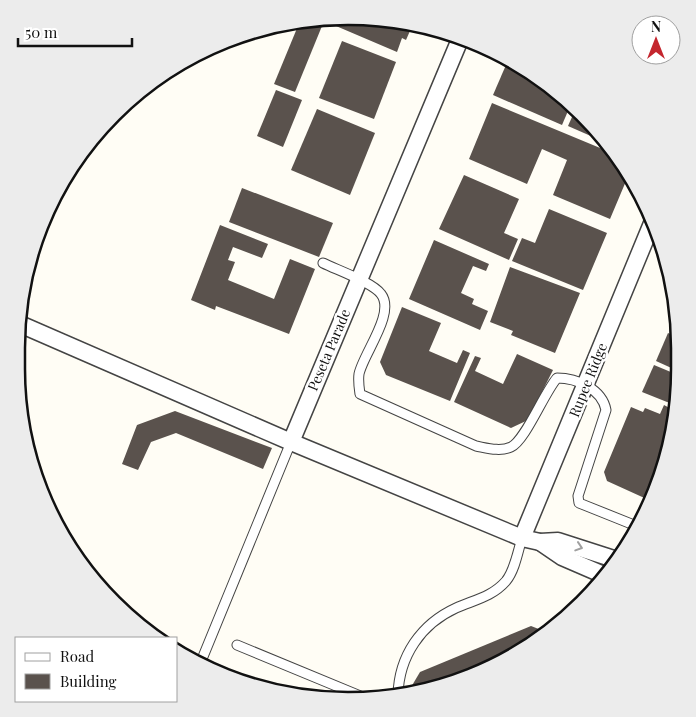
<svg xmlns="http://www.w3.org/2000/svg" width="696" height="717" viewBox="0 0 696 717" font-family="'Playfair Display',serif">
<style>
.building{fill:#5a524d}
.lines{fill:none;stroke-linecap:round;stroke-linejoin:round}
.lane-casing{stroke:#444;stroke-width:11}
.street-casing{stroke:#444;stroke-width:19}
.lane{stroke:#fff;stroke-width:9}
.street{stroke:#fff;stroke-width:16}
.oneway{stroke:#a0a0a0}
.labels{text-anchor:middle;stroke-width:5;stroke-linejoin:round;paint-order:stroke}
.street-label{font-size:14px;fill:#111;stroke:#fff}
.rim{fill:none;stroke:#111;stroke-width:2.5}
</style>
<rect width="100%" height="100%" fill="#fffdf5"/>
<g class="building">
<path d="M 340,17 L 392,19 L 413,24 L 406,40 L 402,38 L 397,52 L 336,26 Z"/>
<path d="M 305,20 L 322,26 L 295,92 L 274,84 L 300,21 Z"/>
<path d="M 342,41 L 396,62 L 374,119 L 319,98 Z"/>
<path d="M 509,58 L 571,104 L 562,125 L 493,95 Z"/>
<path d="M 276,90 L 302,100 L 283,147 L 257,136 Z"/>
<path d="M 492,103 L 617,155 L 629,174 L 610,219 L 553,195 L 567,160 L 542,149 L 527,184 L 469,159 Z"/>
<path d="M 576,108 L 609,144 L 568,126 Z"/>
<path d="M 317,109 L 375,133 L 350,195 L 291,170 Z"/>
<path d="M 464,175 L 519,199 L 504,233 L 518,239 L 509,260 L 439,229 Z"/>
<path d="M 242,188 L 333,223 L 319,257 L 229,222 Z"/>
<path d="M 549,209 L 607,233 L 583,290 L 512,261 L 522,238 L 535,243 Z"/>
<path d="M 220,225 L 268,244 L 262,258 L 233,247 L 228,260 L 235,262 L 228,280 L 274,299 L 290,259 L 315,269 L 289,334 L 216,306 L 215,310 L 191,300 Z"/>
<path d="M 434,240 L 489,264 L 486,271 L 473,266 L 461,293 L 474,299 L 472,304 L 488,311 L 480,330 L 409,299 Z"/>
<path d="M 510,267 L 580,293 L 555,353 L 511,335 L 513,331 L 490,322 Z"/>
<path d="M 402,307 L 441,323 L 429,351 L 457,363 L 463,350 L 470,353 L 450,401 L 386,375 L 380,362 Z"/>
<path d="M 676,308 L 679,327 L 679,329 L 669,325 Z"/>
<path d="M 668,333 L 679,338 L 678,371 L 656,361 Z"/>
<path d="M 517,354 L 553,370 L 528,420 L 511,428 L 454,402 L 475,356 L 481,358 L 475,371 L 503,384 Z"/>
<path d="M 654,365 L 678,375 L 677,406 L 642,392 Z"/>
<path d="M 664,405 L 677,412 L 662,475 L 654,493 L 651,492 L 651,501 L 607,481 L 604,472 L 631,407 L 643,412 L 645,408 L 660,414 Z"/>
<path d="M 175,411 L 272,448 L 263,469 L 176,433 L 151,442 L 138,470 L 122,464 L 137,425 Z"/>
<path d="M 531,626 L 549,633 L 494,667 L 434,690 L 407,694 L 420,672 Z"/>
</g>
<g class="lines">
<defs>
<g id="lane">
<path d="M 323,263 C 337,270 372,282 381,294 C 396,313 363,354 359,374 C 358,381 359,387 360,394 L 476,446 C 487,448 500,452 511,447 C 525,441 544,393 557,378 C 577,378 602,389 606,410 L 578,496 L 579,503 L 639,527"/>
<path d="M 237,645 L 370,700"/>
<path d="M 200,664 L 291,442"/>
<path d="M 398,695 C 399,656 421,624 456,608 C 474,600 492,597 506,581 C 515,570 518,551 522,538"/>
</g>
<g id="street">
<path d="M 22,325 L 291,442 L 522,538 L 540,542 L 558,541 L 617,560"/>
<path d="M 291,442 L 461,37"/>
<path d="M 522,538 L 653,221"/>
<path d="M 540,542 L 562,557 L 606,576"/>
</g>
</defs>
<use href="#lane" class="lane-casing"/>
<use href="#street" class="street-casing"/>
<use href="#lane" class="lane"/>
<use href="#street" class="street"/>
</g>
<defs><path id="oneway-chevron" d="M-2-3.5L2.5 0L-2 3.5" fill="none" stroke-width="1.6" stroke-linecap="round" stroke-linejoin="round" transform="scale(1.25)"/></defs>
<use class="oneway" href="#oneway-chevron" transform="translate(579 547) rotate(18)"/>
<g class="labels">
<g class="street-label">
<text transform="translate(329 350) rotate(-67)" y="5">Peseta Parade</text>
<text transform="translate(588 380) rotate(-68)" y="5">Rupee Ridge</text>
</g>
</g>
<path d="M0 0H696V717H0ZM348 25H348A323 323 0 0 1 671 348V369A323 323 0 0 1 348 692H348A323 323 0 0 1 25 369V348A323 323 0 0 1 348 25Z" fill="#ececec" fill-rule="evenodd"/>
<path class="rim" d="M348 25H348A323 323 0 0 1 671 348V369A323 323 0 0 1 348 692H348A323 323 0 0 1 25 369V348A323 323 0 0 1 348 25Z"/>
<rect x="15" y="637" width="162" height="65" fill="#ffffff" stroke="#a0a0a0"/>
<rect x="25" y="653" width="25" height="8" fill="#ffffff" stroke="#a0a0a0"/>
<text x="60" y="662" font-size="15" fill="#111111">Road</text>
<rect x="25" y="674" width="25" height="15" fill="#5a524d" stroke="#a0a0a0"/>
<text x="60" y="687" font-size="15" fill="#111111">Building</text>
<g transform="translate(656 40)"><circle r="24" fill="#ffffff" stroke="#a0a0a0"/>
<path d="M0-4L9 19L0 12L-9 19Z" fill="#c4262e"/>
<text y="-8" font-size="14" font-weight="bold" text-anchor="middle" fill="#111111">N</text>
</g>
<path d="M18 38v8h114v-8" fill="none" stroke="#111111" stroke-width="2.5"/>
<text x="25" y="38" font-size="15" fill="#111111" stroke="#ffffff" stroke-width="4" paint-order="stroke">50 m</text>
</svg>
